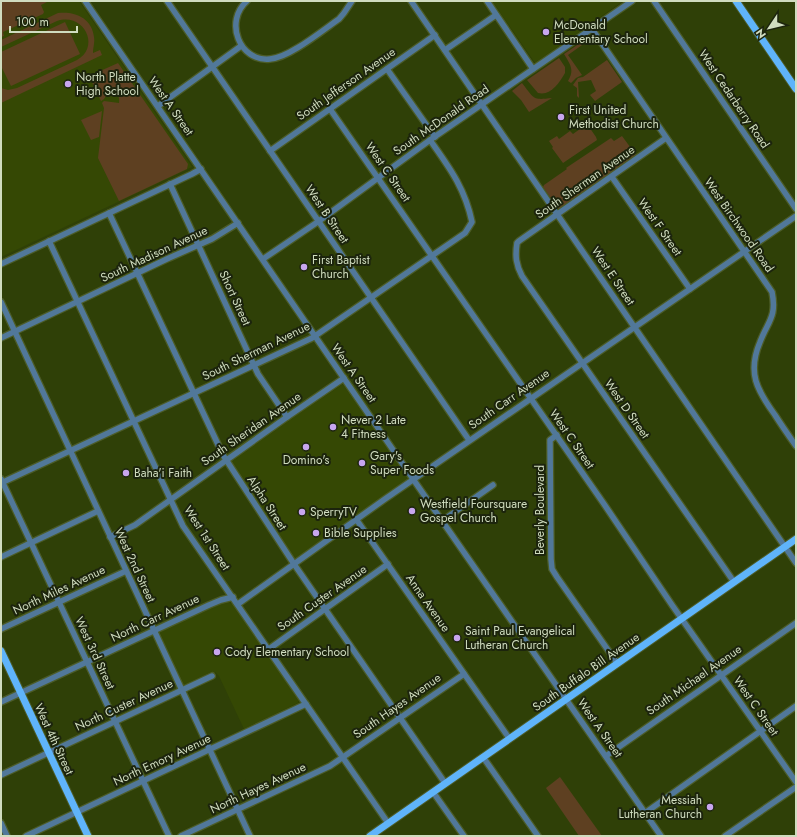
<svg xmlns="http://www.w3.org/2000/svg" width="797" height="837" viewBox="0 0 797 837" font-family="Jost,sans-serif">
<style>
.built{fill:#354804}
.green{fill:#5e4021}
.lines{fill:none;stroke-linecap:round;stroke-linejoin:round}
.minor-casing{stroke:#4c5c28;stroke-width:8}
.major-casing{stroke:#4c5c28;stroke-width:9}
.minor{stroke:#51789a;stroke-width:5.5}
.major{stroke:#5fb4fa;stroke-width:7}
.poi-dot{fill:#c8a6ef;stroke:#1c240d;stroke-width:1.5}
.labels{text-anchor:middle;stroke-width:4;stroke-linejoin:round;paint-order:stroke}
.poi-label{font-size:12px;fill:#d0dcbf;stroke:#1c240d;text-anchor:start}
.street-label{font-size:12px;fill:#d0dcbf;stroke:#1c240d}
</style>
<rect width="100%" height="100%" fill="#2f4007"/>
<g class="built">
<path d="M 1,1 L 79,1 L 192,167 L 1,257 Z"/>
<path d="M 492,1 L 623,1 L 535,63 Z"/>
<path d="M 343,384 L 407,477 L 407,480 L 296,559 L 294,559 L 231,463 L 232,461 L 298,414 Z"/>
<path d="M 225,602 L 229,602 L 233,605 L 299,700 L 298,703 L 244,729 L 219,676 L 215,672 L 211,672 L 183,686 L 159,632 Z"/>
</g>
<g class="green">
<path d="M 1,1 L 49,1 L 41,5 L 44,12 L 43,14 L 3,32 L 4,36 L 1,37 Z"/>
<path d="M 58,13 C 75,11 92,18 94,37 C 95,42 93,48 93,53 L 100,50 L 102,55 L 1,103 L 1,88 L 8,90 L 17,88 L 77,60 C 101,47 84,12 57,21 L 1,47 L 1,40 Z"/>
<path d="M 65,22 L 80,54 L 11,86 L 1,66 L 1,52 Z"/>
<path d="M 589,37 L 592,38 L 568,55 L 582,75 L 576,78 L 571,83 L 568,81 C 575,70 570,64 564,54 Z"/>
<path d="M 559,58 L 565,67 L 565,73 C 559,83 551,96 538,93 L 527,80 Z"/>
<path d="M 607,60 L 622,82 L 595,101 L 590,95 L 596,91 L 591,80 L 578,82 L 579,98 L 577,96 L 577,88 L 573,85 L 578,78 L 583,77 Z"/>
<path d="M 118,63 L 188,164 L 187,169 L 119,201 L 98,158 L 104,108 L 102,103 L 104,101 L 119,103 C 120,97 117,91 112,87 L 104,99 L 101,101 L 89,76 Z"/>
<path d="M 522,83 C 535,100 533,100 552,98 L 529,112 L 521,100 L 512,91 Z"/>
<path d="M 102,111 L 99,137 L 91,140 L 81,120 Z"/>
<path d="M 587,124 L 596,137 L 597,140 L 563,163 L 552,148 L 553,147 L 549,141 L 557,136 L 559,139 L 570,131 L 573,134 Z"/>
<path d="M 622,136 L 636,155 L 560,209 L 558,208 L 543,187 L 544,185 L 567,169 L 566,168 L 611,138 L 614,141 Z"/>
<path d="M 560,777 L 602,836 L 579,836 L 546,788 Z"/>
</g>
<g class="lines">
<defs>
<g id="minor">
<path d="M 85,1 L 413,479 L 661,836"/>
<path d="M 167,1 L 469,440"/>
<path d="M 247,1 C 224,21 239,62 270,59 C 289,58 323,30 339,19 L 344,13 L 352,1"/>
<path d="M 411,1 L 796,563"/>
<path d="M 487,1 L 533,69"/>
<path d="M 654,1 L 796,209"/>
<path d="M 592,29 L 772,292 C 777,317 768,321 760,342 C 747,373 757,390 775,415 C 782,426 789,436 796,446"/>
<path d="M 445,50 L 496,15"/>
<path d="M 387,69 L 435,137"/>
<path d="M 158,106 L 241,46"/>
<path d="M 330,109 L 604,504 L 672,605 L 796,782"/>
<path d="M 666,138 L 519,241 L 517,243 C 515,256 516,265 522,276 L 734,582"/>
<path d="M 270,151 L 435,35"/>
<path d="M 612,177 L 690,289"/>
<path d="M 170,184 L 258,374 L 287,417"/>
<path d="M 109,213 L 223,455 L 294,564 L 445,783"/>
<path d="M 49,241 L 183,526 L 388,823"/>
<path d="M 263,259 L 319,221 L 430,140 L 632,1"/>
<path d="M 1,264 L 192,174 L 201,169"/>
<path d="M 1,302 L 250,836"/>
<path d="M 1,338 L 169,258 L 212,239 L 238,223"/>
<path d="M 557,435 L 550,440 L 551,559 L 552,569 L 557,577 L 617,663"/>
<path d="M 1,479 L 169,836"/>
<path d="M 1,483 L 312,338 L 465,233 L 472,222 C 465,188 449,167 430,140"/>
<path d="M 356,519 L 509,738"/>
<path d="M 442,521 L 493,485"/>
<path d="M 110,537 L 135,525 L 287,417 L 344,378"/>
<path d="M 1,557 L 98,511"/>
<path d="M 238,604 L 385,499 L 796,216"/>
<path d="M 1,629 L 126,571"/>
<path d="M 269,649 L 388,564"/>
<path d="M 1,702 L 209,605 L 221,600 L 233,597"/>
<path d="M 606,756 L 796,623"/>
<path d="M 483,757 L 538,836"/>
<path d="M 1,775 L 212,676"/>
<path d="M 433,792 L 464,836"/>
<path d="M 645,813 L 796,706"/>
<path d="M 1,823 L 7,836"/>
<path d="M 26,836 L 306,704"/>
<path d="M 181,836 L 330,766 L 464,674"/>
<path d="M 725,836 L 796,787"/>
</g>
<g id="major">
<path d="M 736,1 L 796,89"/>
<path d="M 1,651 L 88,836"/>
<path d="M 370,836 L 796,539"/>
</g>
</defs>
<use href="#minor" class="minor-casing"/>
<use href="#major" class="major-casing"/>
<use href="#minor" class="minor"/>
<use href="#major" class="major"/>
</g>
<g class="poi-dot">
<circle cx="546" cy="32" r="4"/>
<circle cx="68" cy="84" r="4"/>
<circle cx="561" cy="117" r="4"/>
<circle cx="304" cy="267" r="4"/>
<circle cx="333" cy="427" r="4"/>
<circle cx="306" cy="447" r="4"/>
<circle cx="362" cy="463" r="4"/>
<circle cx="126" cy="473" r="4"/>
<circle cx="412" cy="511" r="4"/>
<circle cx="302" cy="512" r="4"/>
<circle cx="316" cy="533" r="4"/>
<circle cx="457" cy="638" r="4"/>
<circle cx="217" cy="652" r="4"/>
<circle cx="710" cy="807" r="4"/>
</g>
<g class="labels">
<g class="poi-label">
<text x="554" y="29">McDonald<tspan x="554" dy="14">Elementary School</tspan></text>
<text x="76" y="81">North Platte<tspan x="76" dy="14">High School</tspan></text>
<text x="569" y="114">First United<tspan x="569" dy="14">Methodist Church</tspan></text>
<text x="312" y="264">First Baptist<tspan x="312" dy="14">Church</tspan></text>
<text x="341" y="424">Never 2 Late<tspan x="341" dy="14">4 Fitness</tspan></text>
<text x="370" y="460">Gary's<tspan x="370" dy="14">Super Foods</tspan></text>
<text x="306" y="464" text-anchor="middle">Domino's</text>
<text x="134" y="477">Baha'i Faith</text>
<text x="420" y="508">Westfield Foursquare<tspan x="420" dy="14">Gospel Church</tspan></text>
<text x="310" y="516">SperryTV</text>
<text x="324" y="537">Bible Supplies</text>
<text x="465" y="635">Saint Paul Evangelical<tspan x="465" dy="14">Lutheran Church</tspan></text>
<text x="225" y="656">Cody Elementary School</text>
<text x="702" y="804" text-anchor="end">Messiah<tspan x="702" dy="14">Lutheran Church</tspan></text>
</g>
<g class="street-label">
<text transform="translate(346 84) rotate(-35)" y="4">South Jefferson Avenue</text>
<text transform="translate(734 99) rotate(56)" y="4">West Cedarberry Road</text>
<text transform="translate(171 106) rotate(55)" y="4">West A Street</text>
<text transform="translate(441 120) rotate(-35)" y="4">South McDonald Road</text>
<text transform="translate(388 172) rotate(55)" y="4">West C Street</text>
<text transform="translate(585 182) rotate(-35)" y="4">South Sherman Avenue</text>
<text transform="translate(327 214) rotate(56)" y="4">West B Street</text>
<text transform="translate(739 225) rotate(55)" y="4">West Birchwood Road</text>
<text transform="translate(660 227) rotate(55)" y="4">West F Street</text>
<text transform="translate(154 254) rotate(-25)" y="4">South Madison Avenue</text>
<text transform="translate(613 276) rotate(56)" y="4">West E Street</text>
<text transform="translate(235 298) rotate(65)" y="4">Short Street</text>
<text transform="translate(256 351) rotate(-26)" y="4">South Sherman Avenue</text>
<text transform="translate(354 373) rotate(55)" y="4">West A Street</text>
<text transform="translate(509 399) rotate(-35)" y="4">South Carr Avenue</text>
<text transform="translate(627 409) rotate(55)" y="4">West D Street</text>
<text transform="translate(251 429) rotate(-35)" y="4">South Sheridan Avenue</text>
<text transform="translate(572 439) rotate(55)" y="4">West C Street</text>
<text transform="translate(267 503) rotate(57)" y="4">Alpha Street</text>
<text transform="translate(540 510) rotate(-90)" y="4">Beverly Boulevard</text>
<text transform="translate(207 538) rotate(57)" y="4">West 1st Street</text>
<text transform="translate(135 565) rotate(65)" y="4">West 2nd Street</text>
<text transform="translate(59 590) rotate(-25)" y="4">North Miles Avenue</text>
<text transform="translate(322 598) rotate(-35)" y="4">South Custer Avenue</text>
<text transform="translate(428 603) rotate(55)" y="4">Anna Avenue</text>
<text transform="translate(155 618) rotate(-25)" y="4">North Carr Avenue</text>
<text transform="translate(95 653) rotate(65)" y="4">West 3rd Street</text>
<text transform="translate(586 672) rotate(-35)" y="4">South Buffalo Bill Avenue</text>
<text transform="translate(694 680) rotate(-35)" y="4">South Michael Avenue</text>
<text transform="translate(124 705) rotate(-25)" y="4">North Custer Avenue</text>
<text transform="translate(397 706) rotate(-35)" y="4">South Hayes Avenue</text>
<text transform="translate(756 706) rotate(55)" y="4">West C Street</text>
<text transform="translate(600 728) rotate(55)" y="4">West A Street</text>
<text transform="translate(54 739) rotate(65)" y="4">West 4th Street</text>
<text transform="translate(162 760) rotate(-25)" y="4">North Emory Avenue</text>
<text transform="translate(258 788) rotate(-25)" y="4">North Hayes Avenue</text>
</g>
</g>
<rect width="797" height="837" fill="none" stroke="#d0dcbf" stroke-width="4"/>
<g transform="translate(769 28) rotate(235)" stroke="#1c240d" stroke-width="3" paint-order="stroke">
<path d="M0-3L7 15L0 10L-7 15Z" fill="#d0dcbf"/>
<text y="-6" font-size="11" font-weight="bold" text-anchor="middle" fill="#d0dcbf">N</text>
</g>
<path d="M10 26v6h67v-6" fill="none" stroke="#d0dcbf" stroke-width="2"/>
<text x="16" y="26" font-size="12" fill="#d0dcbf" stroke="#1c240d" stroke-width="3" paint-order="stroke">100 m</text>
</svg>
